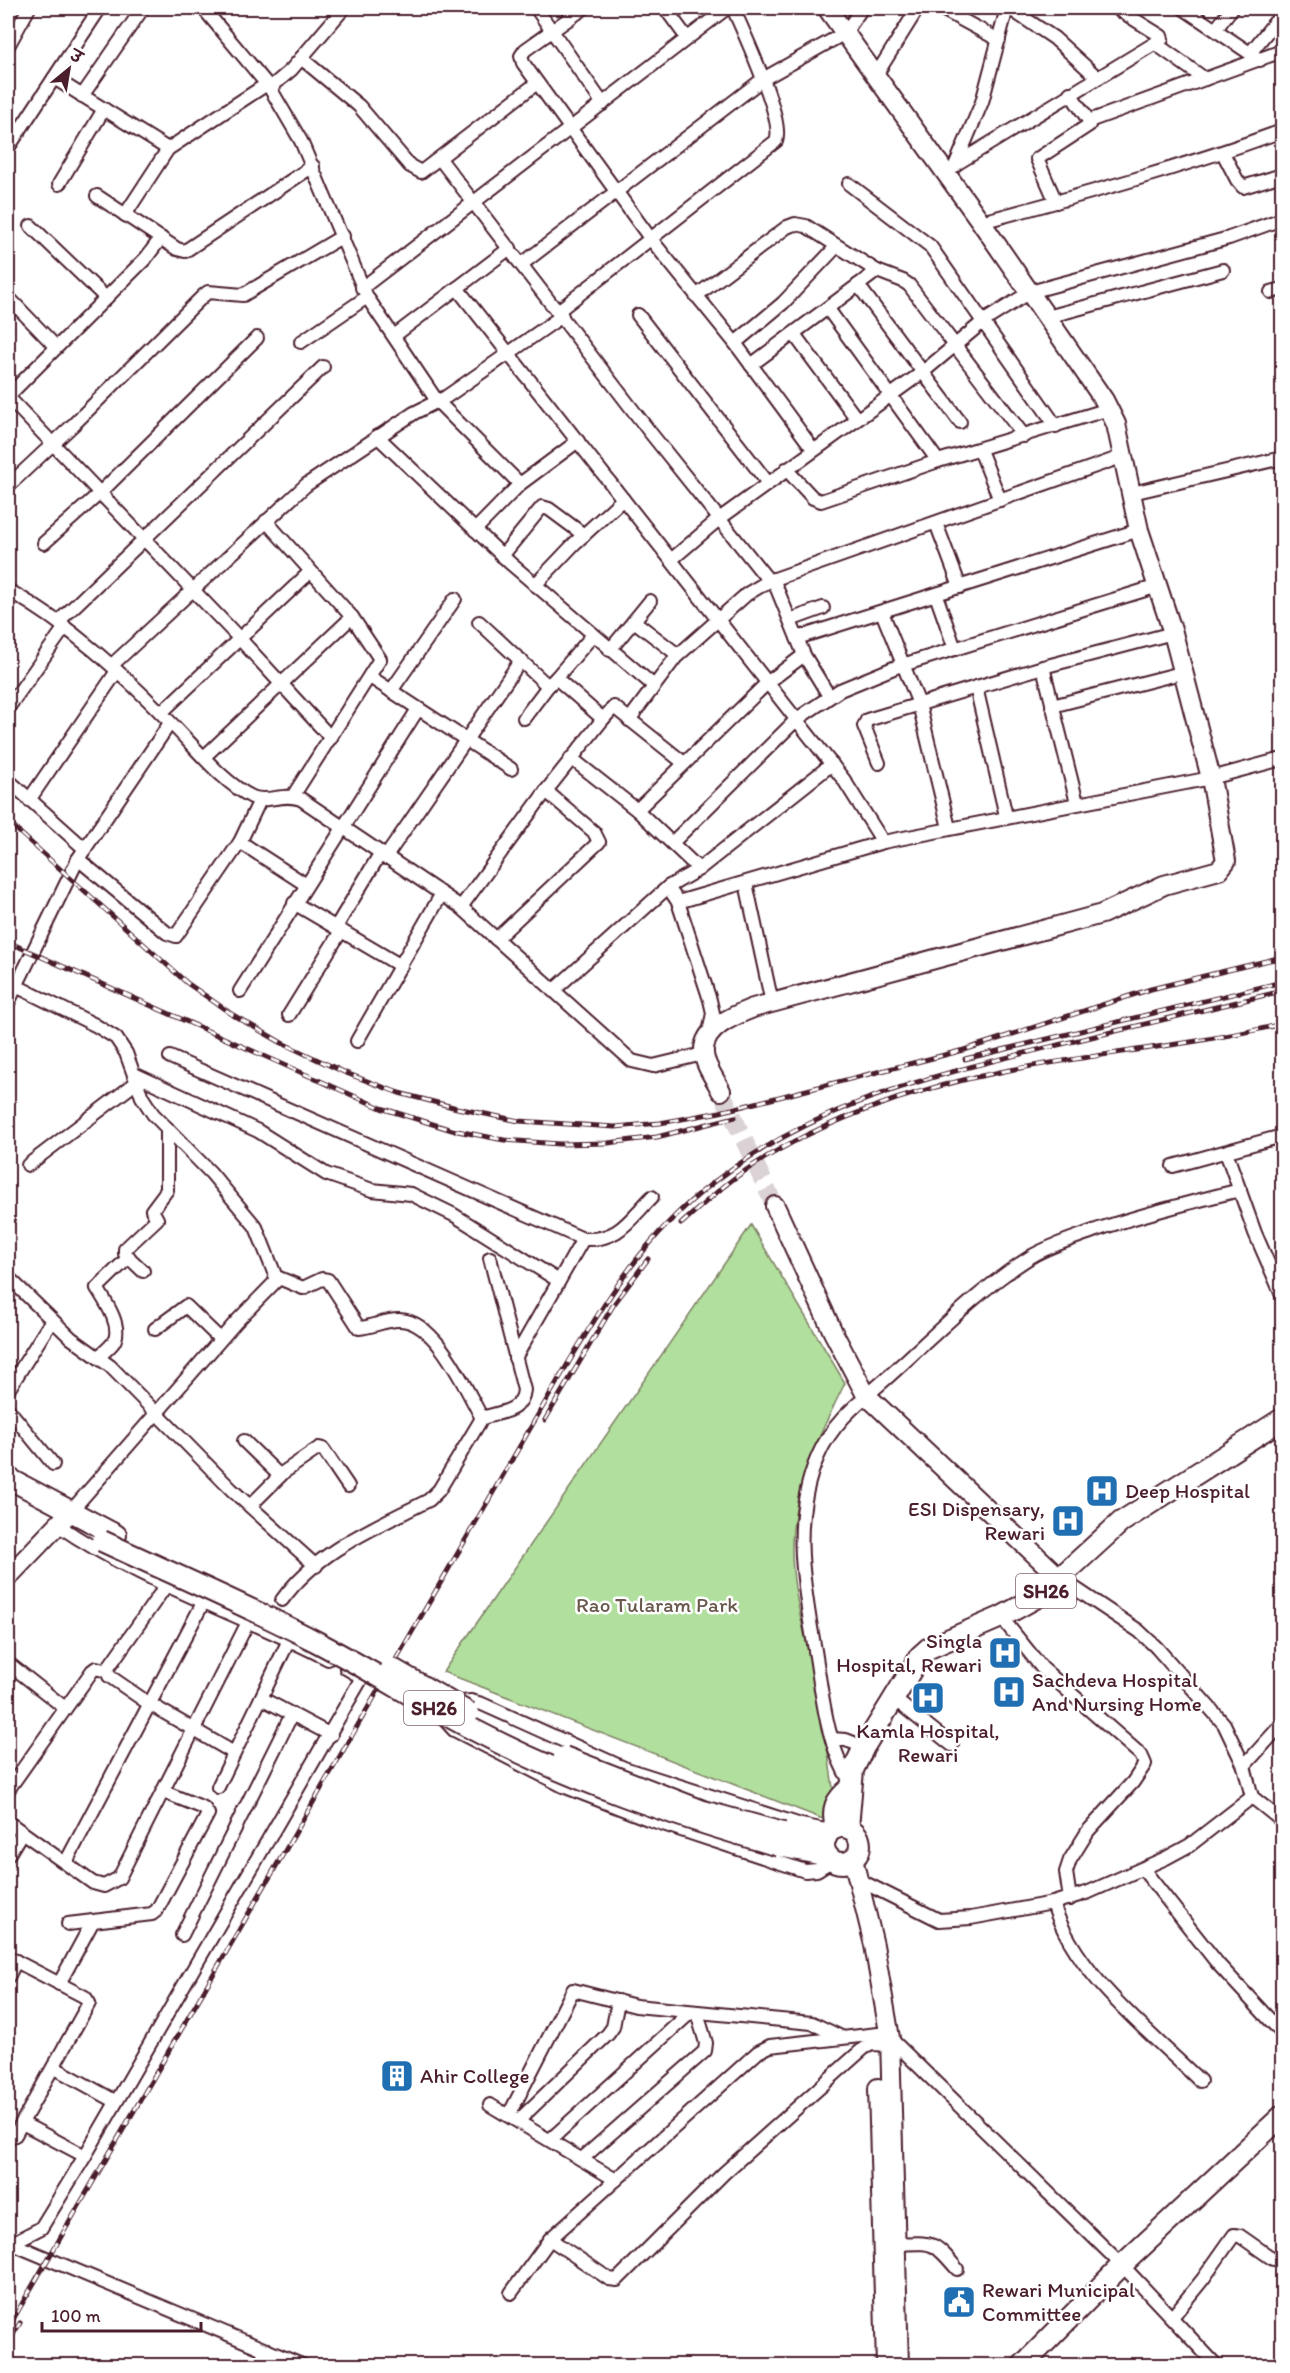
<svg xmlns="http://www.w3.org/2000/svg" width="1290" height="2373" viewBox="0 0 1290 2373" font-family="Itim,'Playpen Sans Deva',sans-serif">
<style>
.green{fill:#b1df9d;stroke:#7e7f64;stroke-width:1.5}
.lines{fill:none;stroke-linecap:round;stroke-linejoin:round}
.secondary-tunnel{stroke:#dbd2d5;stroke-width:18;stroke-dasharray:18 9;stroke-linecap:butt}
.street-casing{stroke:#4a1f2b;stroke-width:16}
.secondary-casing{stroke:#4a1f2b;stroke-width:22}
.primary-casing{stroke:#4a1f2b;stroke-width:24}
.street{stroke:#fff;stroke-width:12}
.secondary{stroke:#fff;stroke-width:18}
.primary{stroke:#fff;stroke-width:20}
.rail-casing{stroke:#4a1f2b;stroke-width:5}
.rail{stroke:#fff;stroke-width:3;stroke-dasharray:9;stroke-linecap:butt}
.primary-bridge-casing{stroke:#4a1f2b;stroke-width:24;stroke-linecap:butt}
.primary-bridge{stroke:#fff;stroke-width:20}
.labels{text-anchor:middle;stroke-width:5;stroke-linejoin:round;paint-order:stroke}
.shield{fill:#fff;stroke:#80626b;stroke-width:1.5}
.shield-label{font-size:20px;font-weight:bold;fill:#4a1f2b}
.poi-label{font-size:21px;fill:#4a1f2b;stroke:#fff;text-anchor:start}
.park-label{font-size:21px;fill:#69594d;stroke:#fff}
</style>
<rect width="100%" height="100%" fill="#fff"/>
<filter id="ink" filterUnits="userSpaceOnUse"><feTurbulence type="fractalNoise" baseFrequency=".0167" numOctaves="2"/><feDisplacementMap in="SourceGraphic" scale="12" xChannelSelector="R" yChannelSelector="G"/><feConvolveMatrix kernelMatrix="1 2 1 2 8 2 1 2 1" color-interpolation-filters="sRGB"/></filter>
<g filter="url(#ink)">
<path class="green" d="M 751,1225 L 845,1383 C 822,1430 798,1476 793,1529 C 787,1584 808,1641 818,1695 C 827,1737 831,1779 838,1821 L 823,1819 L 443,1672 Z"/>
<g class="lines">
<path class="secondary-tunnel" d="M 721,1091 L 775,1206"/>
<defs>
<g id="street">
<path d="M 203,8 L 270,88 L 301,141 L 367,297 L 437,401 L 520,484"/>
<path d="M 536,8 L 603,104"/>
<path d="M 584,8 L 525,50 L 521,56 L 523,63 L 650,238 L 735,343 L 813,449"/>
<path d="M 665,8 L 687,38"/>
<path d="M 940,8 L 999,40"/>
<path d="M 1009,8 L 1054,38 L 1098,78"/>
<path d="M 1183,8 L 1260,60"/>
<path d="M 1216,29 L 1232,8"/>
<path d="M 1156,44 L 1205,79"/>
<path d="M 8,46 L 29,8"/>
<path d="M 1251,52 L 1275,22"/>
<path d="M 301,58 L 359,106 L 410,166 L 421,172 L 537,83"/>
<path d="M 876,75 L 918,8"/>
<path d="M 54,78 L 168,149"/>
<path d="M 270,88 L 291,70 L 344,8"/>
<path d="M 82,96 L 143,8"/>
<path d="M 1089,121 L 1282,51"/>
<path d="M 8,148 L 100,8"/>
<path d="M 1223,153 L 1237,180 L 1243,187 L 1282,175"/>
<path d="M 440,159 L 649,431 L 769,581"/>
<path d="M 956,164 L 1162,39 L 1161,36 L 1116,8"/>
<path d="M 955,166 L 982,102 L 1007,8"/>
<path d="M 59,184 L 104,109"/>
<path d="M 849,184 L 930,246 L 1056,426"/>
<path d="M 97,196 L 177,249 L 185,251 L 313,166"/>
<path d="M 1056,202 L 1037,159 L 1089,125 L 1089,121 L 1070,93"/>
<path d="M 125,215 L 168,149 L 267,84"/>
<path d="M 981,222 C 1083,195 1184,167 1282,131"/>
<path d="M 31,226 L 106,298"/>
<path d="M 522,264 L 763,79 L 845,33 L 862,8"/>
<path d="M 858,285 L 960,422"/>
<path d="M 362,288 L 727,8"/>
<path d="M 457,288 L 844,780 L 883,842 L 1211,778 L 1282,759"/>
<path d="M 1271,292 L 1282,289"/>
<path d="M 696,296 L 787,227 L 795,224 L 806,226 L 877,271 L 903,281 L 909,285 L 1024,436"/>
<path d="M 8,297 L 56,347"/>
<path d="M 828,309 L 938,461"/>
<path d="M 558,311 L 776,141 C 785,120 743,31 733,8"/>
<path d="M 638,315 L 768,483"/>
<path d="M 1047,317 L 1223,270"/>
<path d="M 794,334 L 856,418"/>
<path d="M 394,336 L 510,248"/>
<path d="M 301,342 L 367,297"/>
<path d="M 735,343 L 783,303 L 837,246"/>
<path d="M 751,365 L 877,271"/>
<path d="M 8,396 L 146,258 L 161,238"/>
<path d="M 8,397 L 240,639 L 331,738"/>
<path d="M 377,436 L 510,563 L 654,686"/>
<path d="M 980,450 L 1000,500"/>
<path d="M 786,469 L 813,498 L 821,501 L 938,461 L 1109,409"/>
<path d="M 8,486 L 73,425 L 203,296 L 208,292 L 243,295 L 343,236"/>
<path d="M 1132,493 L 1282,458"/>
<path d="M 266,521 L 352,617 L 380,659 L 293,796"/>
<path d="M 936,523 L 960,587"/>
<path d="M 475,530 L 520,484 L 578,441"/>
<path d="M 44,543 L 100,493 L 257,338"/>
<path d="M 502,556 L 542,507 L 549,509 L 584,535"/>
<path d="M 671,560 L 719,519 L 923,372 L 984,321 L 1030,292 L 1229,238 L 1282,219"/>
<path d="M 773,579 L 804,655 L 829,696"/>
<path d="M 535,585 L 575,543 L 623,499"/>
<path d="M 8,590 C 70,625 121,672 171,723 C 194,746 223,783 252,797 C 267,804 283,792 301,799 L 461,907 L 632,1061 L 653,1066 L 703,1054"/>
<path d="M 936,595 L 955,649"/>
<path d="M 882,612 L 919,704 L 949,828"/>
<path d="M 790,620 L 823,608"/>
<path d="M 634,621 L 678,655"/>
<path d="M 58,622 L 323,367"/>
<path d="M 479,622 L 548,686 L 556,678 L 603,719 L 614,707 L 684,763"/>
<path d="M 797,638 L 1139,530"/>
<path d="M 610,650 L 650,601"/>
<path d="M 112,665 L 306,485 L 414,413 L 446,397 L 562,316"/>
<path d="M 1043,667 L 1077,803"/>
<path d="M 370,677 L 511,769"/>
<path d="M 556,678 L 593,635"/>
<path d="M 976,687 L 1006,816"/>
<path d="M 391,691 L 455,599"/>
<path d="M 1052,706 L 1181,673"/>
<path d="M 8,708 L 65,627"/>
<path d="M 161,713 L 310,572"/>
<path d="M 524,718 L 548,686"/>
<path d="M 629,720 L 676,657 L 747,594 L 769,581 L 1124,456"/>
<path d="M 204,757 L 352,617"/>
<path d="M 571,758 L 637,810 L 699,869"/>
<path d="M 879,763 L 864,726 L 867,720 L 1043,667 L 1173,633"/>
<path d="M 8,780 L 85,849"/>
<path d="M 29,800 L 117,671"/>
<path d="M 637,810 L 767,683 L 804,655"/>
<path d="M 240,842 L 305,884"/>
<path d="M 673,842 L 797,719 L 840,690 L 896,667 L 1158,586"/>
<path d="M 385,858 L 521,660"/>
<path d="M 78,859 L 167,933 L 176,936 L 240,842 L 260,800"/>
<path d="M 746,883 L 772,1003"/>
<path d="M 668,887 L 678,902 L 710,1000 L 713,1013 L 709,1033"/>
<path d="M 678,902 L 883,842"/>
<path d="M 294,903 L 401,966"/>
<path d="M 461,907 L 546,791 L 603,719"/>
<path d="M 336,927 L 380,854"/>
<path d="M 496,939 L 599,842 L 594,832 L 546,791"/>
<path d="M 8,982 L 95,1025 L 116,1038 L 126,1053 L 142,1097 L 153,1114 L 211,1173 L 256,1227 L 277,1280"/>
<path d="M 240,991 L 418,709"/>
<path d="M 553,991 L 668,887 L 699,869 L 832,764"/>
<path d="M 8,1003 L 78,859 L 170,723"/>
<path d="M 289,1015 L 341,931"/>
<path d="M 357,1041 L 441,895"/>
<path d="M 170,1057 L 583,1239 C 619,1241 629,1220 652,1197"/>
<path d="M 134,1074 L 258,1131 L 326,1174 L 372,1190 L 411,1194 L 454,1215 L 559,1281"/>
<path d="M 1226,1152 L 1255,1233 L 1282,1295"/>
<path d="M 28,1165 L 137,1082"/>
<path d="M 1173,1166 L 1282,1136"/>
<path d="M 143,1271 L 125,1254 L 125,1249 L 157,1219 L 152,1210 L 167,1190 L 167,1128"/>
<path d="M 8,1277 L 71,1338 L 110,1366 L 232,1490 L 316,1566"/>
<path d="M 155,1329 L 186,1306 L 220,1339"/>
<path d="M 98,1357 C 103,1353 109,1348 113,1343 C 124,1328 105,1301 97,1288 L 129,1257"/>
<path d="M 515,1358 L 583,1239"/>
<path d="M 8,1390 L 52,1320"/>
<path d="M 8,1409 L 53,1464"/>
<path d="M 244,1441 L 280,1476"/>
<path d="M 250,1506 L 284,1472 L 319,1448 L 323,1449 L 348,1486"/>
<path d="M 72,1510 L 236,1322 L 279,1278 L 303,1288 L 322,1279 L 328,1280 L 359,1328 C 373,1327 387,1319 400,1320 C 437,1321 466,1390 482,1418"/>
<path d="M 58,1525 C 140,1582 239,1613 328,1659"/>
<path d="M 1061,1579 L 1139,1631 L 1156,1647 L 1224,1724 L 1244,1766 L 1252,1797 L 1282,1821"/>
<path d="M 282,1600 C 319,1549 375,1528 429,1500 L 439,1490 L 482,1418 C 500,1412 522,1412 524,1390 L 490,1258"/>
<path d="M 1001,1617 L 1042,1668 L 1141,1755 L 1145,1764 L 1133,1782 L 1088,1831 L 1070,1860 L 1066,1872 L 1070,1899"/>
<path d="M 8,1663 L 65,1708"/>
<path d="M 107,1669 L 109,1676 L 148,1703 L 234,1753"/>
<path d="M 261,1698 L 331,1735"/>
<path d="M 893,1698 L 952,1745"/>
<path d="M 455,1703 L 471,1701 L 482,1704 L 624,1768 L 801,1825 L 830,1831"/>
<path d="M 444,1719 L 454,1730 L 563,1786 L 648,1819 L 805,1871 L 817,1870 L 833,1860"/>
<path d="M 832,1739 L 846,1740 L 864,1747"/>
<path d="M 1244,1766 L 1282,1724"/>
<path d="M 851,1783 C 824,1741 822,1687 813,1639 C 802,1577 792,1516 818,1456 C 835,1416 870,1395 900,1366 C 943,1327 982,1287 1032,1256 C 1051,1245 1075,1238 1096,1230 C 1143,1214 1191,1202 1240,1190"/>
<path d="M 218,1787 L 289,1640"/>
<path d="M 8,1790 L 92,1671 L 96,1668 L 103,1670 L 108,1668 L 167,1584"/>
<path d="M 8,1822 L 93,1883 L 104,1886 L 119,1878 L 248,1622"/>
<path d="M 8,1855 L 22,1832"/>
<path d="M 66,1862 L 204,1601"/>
<path d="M 1143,1869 L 1218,1964 L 1282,2033"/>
<path d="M 859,1880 L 939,1920 L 971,1918 L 1053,1903 L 1089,1892 L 1166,1858 L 1190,1845 L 1252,1797"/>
<path d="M 1053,1903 C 1074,1974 1148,2030 1200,2081"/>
<path d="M 68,1924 L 152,1914 L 157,1910 L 208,1814 L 204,1808 L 164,1792"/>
<path d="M 182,1935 L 292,1714"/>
<path d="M 8,1957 L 85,1997 L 89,2003 L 15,2135 L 8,2138"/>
<path d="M 8,1977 L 16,1961"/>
<path d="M 59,1984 L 93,1921"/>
<path d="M 55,2068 L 115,2101"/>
<path d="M 490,2105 L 616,2180"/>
<path d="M 509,2115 L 573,1990 L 636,2006 L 812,2023 L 841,2037"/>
<path d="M 518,2121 L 608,2034 L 613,2027 L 618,2001"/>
<path d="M 22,2123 L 85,2156"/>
<path d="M 550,2140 L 691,2012"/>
<path d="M 583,2158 L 705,2051 L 706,2043 L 697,2013"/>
<path d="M 550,2239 L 609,2279 L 617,2280 L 724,2173 L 864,2048 L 872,2044 L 890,2045"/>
<path d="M 8,2242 L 304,2366"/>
<path d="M 895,2244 C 933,2243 932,2239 957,2269"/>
<path d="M 8,2245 L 41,2228 L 85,2156 L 360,1681 L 358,1675 L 346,1668"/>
<path d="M 511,2293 L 550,2239 L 758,2052 L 770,2046 L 878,2034 L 890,2038 L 1122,2265 L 1217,2366"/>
<path d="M 1173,2316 L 1203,2279 L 1234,2235 L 1240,2236 L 1273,2259 L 1278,2258 L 1282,2253"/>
<path d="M 257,2366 L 267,2350"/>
</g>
<g id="secondary">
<path d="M 721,1091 C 716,1080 704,1065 704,1053 C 702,1028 735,1015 753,1008 L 1102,914 L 1164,885 L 1219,870 L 1226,861 L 1211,778 L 1173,633 L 1139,530 L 1116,424 L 1104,400 L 981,222 L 827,8"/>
<path d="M 775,1206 L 833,1332 L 866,1395 L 1061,1579"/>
<path d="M 8,1577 L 72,1510"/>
<path d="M 853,1859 L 874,1945 L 890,2038 L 899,2366"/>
<path d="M 878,2088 L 886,2366"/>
</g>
<g id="primary">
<path d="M 8,1478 L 116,1535"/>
<circle cx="842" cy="1845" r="18"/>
<path d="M 836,1828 C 831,1809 835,1800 850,1788"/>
<path d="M 848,1828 L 853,1770 L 864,1747 L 920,1656 L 929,1648 L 1001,1617 L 1041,1595 L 1121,1522 L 1282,1419"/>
<path d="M 783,1833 L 814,1839 L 826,1838"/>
<path d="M 779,1846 L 828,1856"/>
<path d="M 1022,2366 L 1122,2265 L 1282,2116"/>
</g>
</defs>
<use href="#street" class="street-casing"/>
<use href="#secondary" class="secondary-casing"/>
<use href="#primary" class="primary-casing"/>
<use href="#street" class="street"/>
<use href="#secondary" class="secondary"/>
<use href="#primary" class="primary"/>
<defs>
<g id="rail">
<path d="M 8,822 L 187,983 L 233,1015 L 282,1043 L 346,1073 L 399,1093 L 457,1108 L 519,1121 L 615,1127 L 660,1123 L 720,1112 L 964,1050 L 1151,989 L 1282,957"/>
<path d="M 8,942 L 381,1108 L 452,1130 L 504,1140 L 559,1144 L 608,1143 L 657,1137 L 735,1117"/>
<path d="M 965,1059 L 1282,982"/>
<path d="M 681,1224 C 699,1208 717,1191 736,1177 C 811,1123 915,1088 1005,1071 C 1097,1053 1191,1046 1282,1024"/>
<path d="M 545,1420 L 614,1304 L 648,1259"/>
<path d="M 8,2328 L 553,1389 C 594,1319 635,1248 698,1195 C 805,1105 930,1076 1062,1044 C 1136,1026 1209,1009 1282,991"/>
<path d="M 8,2343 L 20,2323"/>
</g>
</defs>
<use href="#rail" class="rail-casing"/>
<use href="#rail" class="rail"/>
<defs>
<g id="primary-bridge">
<path d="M 102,1541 C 173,1574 246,1605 315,1641 C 371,1670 423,1704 478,1732 C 574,1782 675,1816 779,1846"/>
<path d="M 391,1668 L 469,1713"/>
<path d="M 564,1757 L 703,1811 L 783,1833"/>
</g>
</defs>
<use href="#primary-bridge" class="primary-bridge-casing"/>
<use href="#primary-bridge" class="primary-bridge"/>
</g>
</g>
<defs>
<symbol id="hospital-square" viewBox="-11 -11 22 22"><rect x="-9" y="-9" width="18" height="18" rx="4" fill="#1f6fb2" stroke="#fff"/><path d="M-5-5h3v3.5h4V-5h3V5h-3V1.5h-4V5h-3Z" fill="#fff"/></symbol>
<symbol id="building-square" viewBox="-11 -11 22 22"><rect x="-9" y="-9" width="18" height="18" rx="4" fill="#1f6fb2" stroke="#fff"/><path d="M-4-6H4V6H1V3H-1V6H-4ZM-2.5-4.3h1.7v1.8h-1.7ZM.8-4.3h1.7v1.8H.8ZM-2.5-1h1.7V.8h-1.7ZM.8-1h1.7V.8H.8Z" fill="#fff"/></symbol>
<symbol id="civic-square" viewBox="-11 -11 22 22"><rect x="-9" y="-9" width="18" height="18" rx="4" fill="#1f6fb2" stroke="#fff"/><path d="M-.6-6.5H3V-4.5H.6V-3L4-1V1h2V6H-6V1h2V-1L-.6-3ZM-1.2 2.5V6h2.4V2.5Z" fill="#fff"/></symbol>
</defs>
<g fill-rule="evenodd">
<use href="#hospital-square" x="1083" y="1472" width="38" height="38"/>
<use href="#hospital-square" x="1049" y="1502" width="38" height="38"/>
<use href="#hospital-square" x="986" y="1634" width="38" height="38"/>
<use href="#hospital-square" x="990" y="1673" width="38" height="38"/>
<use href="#hospital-square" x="909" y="1679" width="38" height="38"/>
<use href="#building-square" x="378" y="2057" width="38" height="38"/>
<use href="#civic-square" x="940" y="2283" width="38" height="38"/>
</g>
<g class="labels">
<g class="shield">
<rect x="1016" y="1574" width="60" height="34" rx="4.5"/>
<rect x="404" y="1691" width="60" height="34" rx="4.5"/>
</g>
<g class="shield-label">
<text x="1046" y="1598">SH26</text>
<text x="434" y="1715">SH26</text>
</g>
<g class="poi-label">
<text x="1125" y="1498">Deep Hospital</text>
<text x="1045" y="1516" text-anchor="end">ESI Dispensary,<tspan x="1045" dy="24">Rewari</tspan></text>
<text x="982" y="1648" text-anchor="end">Singla<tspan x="982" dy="24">Hospital, Rewari</tspan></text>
<text x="1032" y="1687">Sachdeva Hospital<tspan x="1032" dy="24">And Nursing Home</tspan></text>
<text x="928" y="1738" text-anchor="middle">Kamla Hospital,<tspan x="928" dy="24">Rewari</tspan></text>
<text x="420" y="2083">Ahir College</text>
<text x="982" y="2297">Rewari Municipal<tspan x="982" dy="24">Committee</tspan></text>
</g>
<g class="park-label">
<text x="657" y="1612">Rao Tularam Park</text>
</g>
</g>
<rect width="1290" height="2373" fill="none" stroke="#fff" stroke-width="30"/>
<rect x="15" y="15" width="1260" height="2343" fill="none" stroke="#4a1f2b" stroke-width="2" filter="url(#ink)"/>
<g transform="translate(69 69) rotate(30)" stroke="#ffffff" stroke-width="4.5" paint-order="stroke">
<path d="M0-4.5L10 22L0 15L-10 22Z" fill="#4a1f2b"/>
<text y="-9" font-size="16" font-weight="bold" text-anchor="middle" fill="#4a1f2b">उ</text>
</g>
<path d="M42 2322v9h159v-9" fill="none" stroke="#4a1f2b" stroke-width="3"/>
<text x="51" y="2322" font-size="18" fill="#4a1f2b" stroke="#ffffff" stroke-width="4.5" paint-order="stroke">100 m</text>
</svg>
